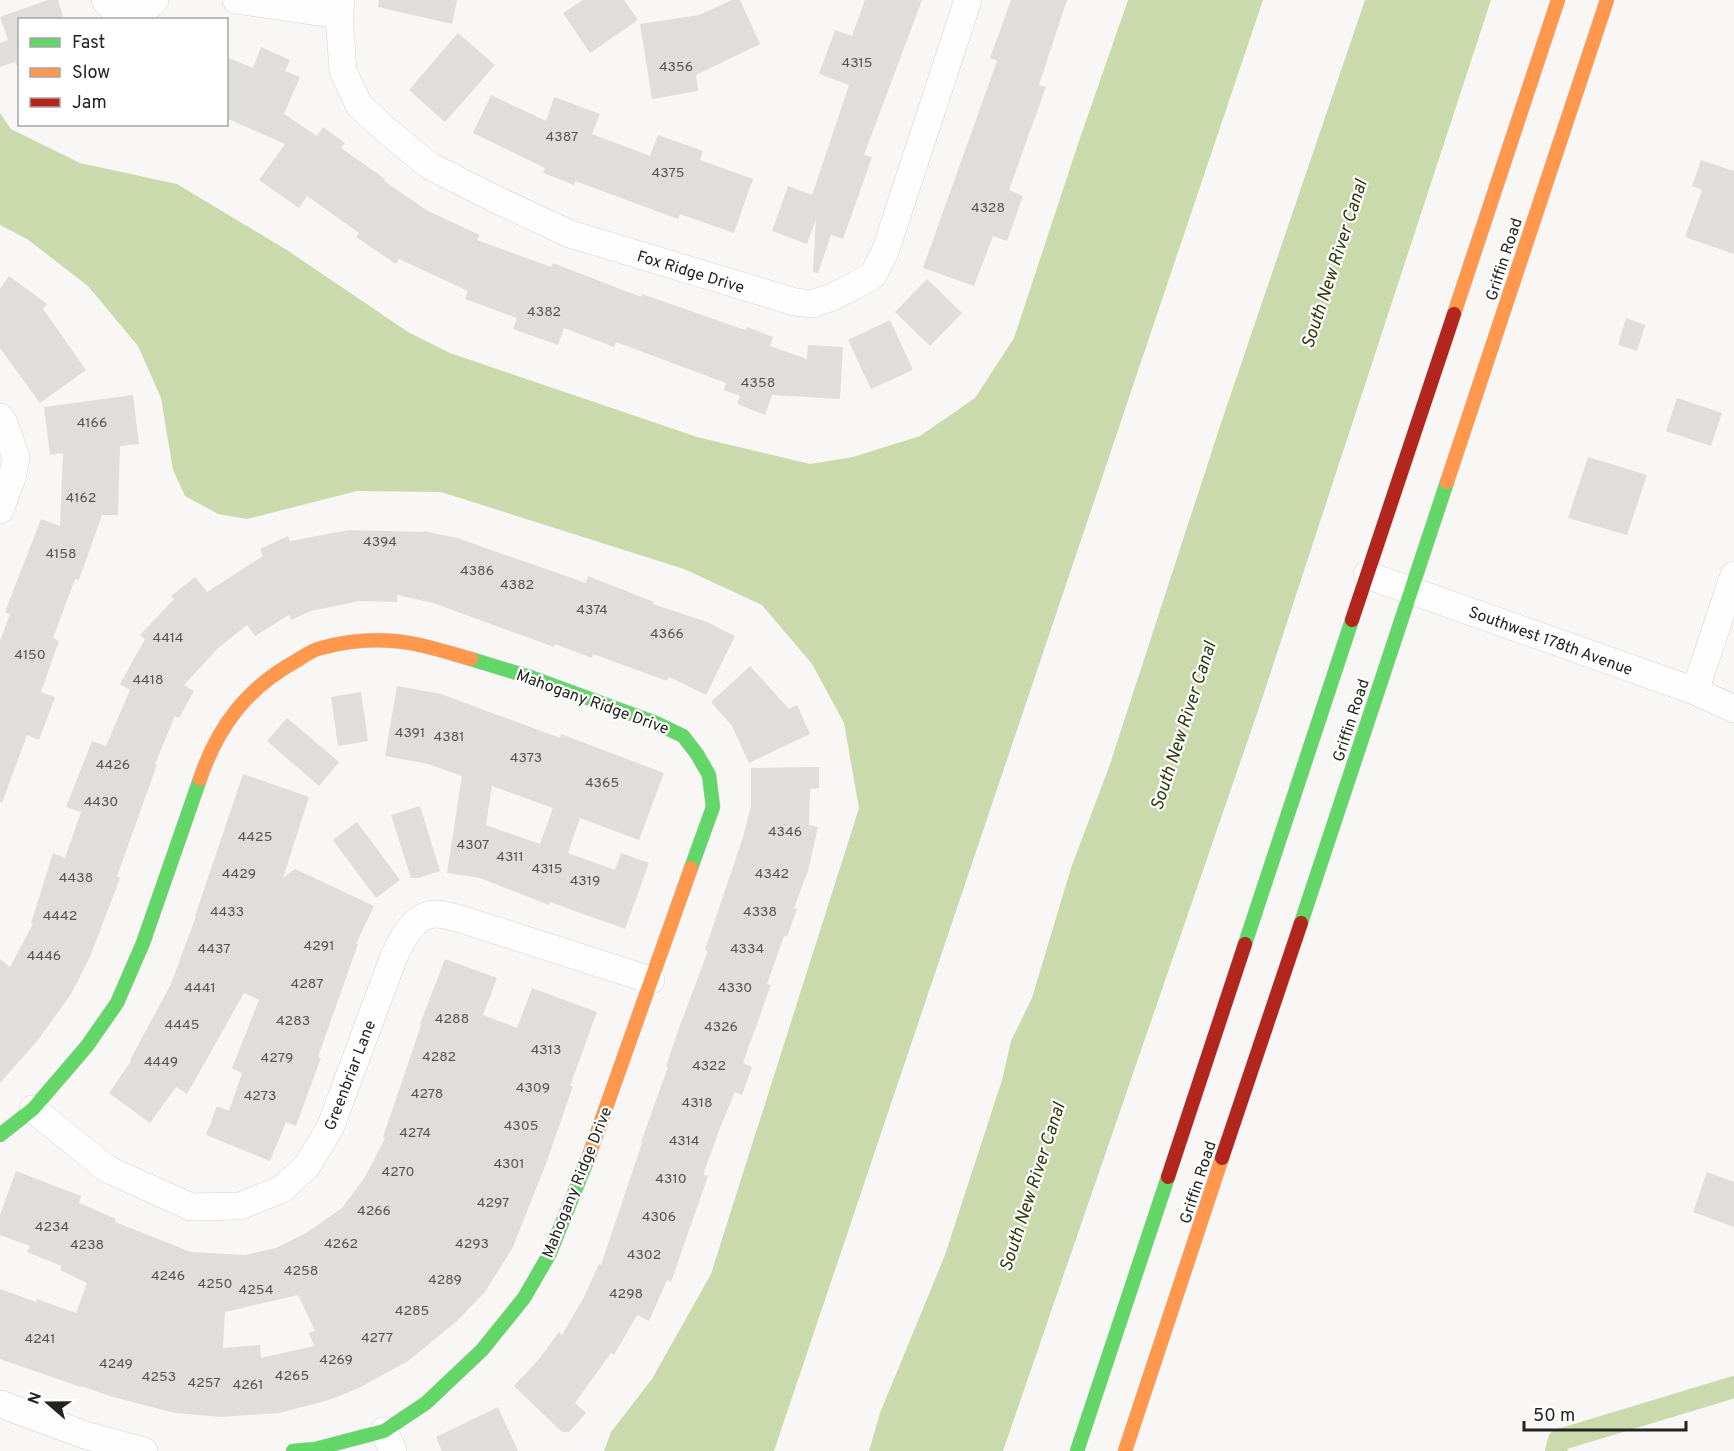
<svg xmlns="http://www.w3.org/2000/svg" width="1734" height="1451" viewBox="0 0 1734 1451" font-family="Overpass,sans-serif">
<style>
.water{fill:#cbdaac}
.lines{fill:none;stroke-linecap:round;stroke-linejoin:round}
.canal{stroke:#cbdaac;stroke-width:22}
.building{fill:#dfdedd;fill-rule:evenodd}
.street-casing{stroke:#d4d2d1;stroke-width:28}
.fast-casing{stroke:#d4d2d1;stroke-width:15}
.slow-casing{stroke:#d4d2d1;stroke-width:15}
.jam-casing{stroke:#d4d2d1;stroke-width:15}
.street{stroke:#fefefe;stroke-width:27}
.fast{stroke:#63d668;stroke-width:14}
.slow{stroke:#ff974d;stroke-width:14}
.jam{stroke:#b3261e;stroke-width:14}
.labels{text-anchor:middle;stroke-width:4.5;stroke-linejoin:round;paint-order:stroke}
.number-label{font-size:14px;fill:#545352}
.street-label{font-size:16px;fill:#242322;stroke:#fff}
.water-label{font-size:18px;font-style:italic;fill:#2c3909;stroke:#fff}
</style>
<rect width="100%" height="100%" fill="#f9f7f5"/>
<g class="water">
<path d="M 1128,0 L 1263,0 L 774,1451 L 604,1451 L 611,1432 L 652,1379 L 711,1274 L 859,808 L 844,723 L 812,664 L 762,605 L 684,569 L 441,492 L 357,491 L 247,519 L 218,514 L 185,496 L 173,470 L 161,398 L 138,346 L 88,286 L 27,239 L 0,225 L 0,113 L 11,129 L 80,163 L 177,184 L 287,250 L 408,332 L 450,353 L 697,437 L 810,464 L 853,457 L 920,436 L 975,398 L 1014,338 L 1079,141 Z"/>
<path d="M 1365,0 L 1491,0 L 1261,702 L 1003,1451 L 869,1451 L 880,1413 L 945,1255 L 1002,1080 L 1011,1041 L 1032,998 L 1071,868 L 1109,767 L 1222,420 Z"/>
</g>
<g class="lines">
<path class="canal" d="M 1556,1451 L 1559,1440 L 1734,1387"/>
</g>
<g class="building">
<path d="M 48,0 L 58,0 L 64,20 L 20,20 L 20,65 L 17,66 L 15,62 L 0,67 L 0,43 L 8,40 L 0,17 Z"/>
<path d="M 379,0 L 457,0 L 452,24 L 378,7 Z"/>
<path d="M 583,0 L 624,0 L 638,20 L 590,53 L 563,13 Z"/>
<path d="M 732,0 L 740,0 L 760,44 L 696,75 L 698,91 L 652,99 L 640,24 L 699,15 Z"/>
<path d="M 865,0 L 922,0 L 864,155 L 872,157 L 843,239 L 831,235 L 818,273 L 813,272 L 816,219 L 807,244 L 772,231 L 788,186 L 812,195 L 849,85 L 819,74 L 835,30 L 852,36 Z"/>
<path d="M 1011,0 L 1067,0 L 1039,85 L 1046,87 L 1009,190 L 1023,196 L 1007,241 L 993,236 L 974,286 L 923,268 L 997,61 L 990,58 Z"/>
<path d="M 458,33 L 495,65 L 445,122 L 409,90 Z"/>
<path d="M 261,47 L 290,60 L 285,71 L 300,77 L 284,114 L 317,136 L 323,127 L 345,143 L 341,148 L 385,179 L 384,181 L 428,211 L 480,235 L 477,240 L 551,267 L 553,263 L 641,297 L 642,294 L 745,330 L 747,327 L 773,337 L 770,346 L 807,359 L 808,345 L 843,347 L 840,399 L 772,395 L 765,415 L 737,404 L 740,396 L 724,390 L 726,383 L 616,342 L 614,347 L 564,328 L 558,345 L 513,329 L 517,318 L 465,299 L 468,291 L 399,259 L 396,264 L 356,237 L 359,233 L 307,196 L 299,208 L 259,180 L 285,144 L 226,118 L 226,57 L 253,68 Z"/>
<path d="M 491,95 L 546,121 L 554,97 L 600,114 L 592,134 L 650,156 L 658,135 L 703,151 L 700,160 L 753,179 L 734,233 L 680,214 L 678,219 L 575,181 L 574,185 L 543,173 L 545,168 L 473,133 Z"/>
<path d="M 1701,160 L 1734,171 L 1734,254 L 1685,237 L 1702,190 L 1692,186 Z"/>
<path d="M 9,276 L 47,304 L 43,309 L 86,370 L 40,403 L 0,348 L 0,289 Z"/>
<path d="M 927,279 L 962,313 L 930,346 L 895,312 Z"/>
<path d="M 1626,318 L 1645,325 L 1637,351 L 1618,345 Z"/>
<path d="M 890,320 L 913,370 L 871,389 L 848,340 Z"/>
<path d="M 133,395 L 139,444 L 120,446 L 118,515 L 102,515 L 79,580 L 75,579 L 53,638 L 59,641 L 41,692 L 55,697 L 39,740 L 27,735 L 2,803 L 0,802 L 0,641 L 10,614 L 5,612 L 41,519 L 60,526 L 63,453 L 50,455 L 44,407 Z"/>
<path d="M 1677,398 L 1722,413 L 1711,446 L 1666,431 Z"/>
<path d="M 1588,457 L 1647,475 L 1627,535 L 1568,518 Z"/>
<path d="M 349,530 L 423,532 L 424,531 L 457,538 L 586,583 L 588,576 L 654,602 L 653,604 L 707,622 L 735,636 L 706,695 L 669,677 L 667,681 L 593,654 L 592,658 L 555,644 L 554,647 L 433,603 L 397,595 L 397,602 L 359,601 L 311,611 L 291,620 L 289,615 L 255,636 L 247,625 L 218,648 L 184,685 L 194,691 L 179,718 L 175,716 L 155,764 L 157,765 L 117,876 L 120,878 L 90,957 L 71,994 L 38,1040 L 0,1083 L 0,959 L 10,967 L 33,924 L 31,923 L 53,853 L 65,858 L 81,812 L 66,807 L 92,741 L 106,746 L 130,690 L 120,684 L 145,639 L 140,635 L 174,599 L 171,596 L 195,577 L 207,592 L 263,556 L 260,549 L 288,536 L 290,541 Z"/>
<path d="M 750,666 L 789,709 L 797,705 L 810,734 L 749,763 L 732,726 L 711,702 Z"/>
<path d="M 397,686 L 441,694 L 560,738 L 561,734 L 664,773 L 639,840 L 580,818 L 568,853 L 615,870 L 621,853 L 649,863 L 625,929 L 550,902 L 549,905 L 480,878 L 447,873 L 462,776 L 428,764 L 385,756 ZM 492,786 L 553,808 L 540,844 L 486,825 Z"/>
<path d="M 361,692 L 368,741 L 338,746 L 331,697 Z"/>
<path d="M 287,718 L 339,762 L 319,786 L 267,741 Z"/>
<path d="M 819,767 L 819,788 L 810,789 L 809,825 L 818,827 L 808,871 L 794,908 L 797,909 L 787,937 L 784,936 L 767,984 L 771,985 L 743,1063 L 752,1067 L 742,1095 L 735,1092 L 720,1128 L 703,1175 L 708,1176 L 671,1282 L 667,1280 L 649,1321 L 637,1315 L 614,1355 L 611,1353 L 575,1403 L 586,1413 L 569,1432 L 562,1432 L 514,1386 L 539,1359 L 559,1332 L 562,1335 L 584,1297 L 599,1264 L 601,1265 L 642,1143 L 641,1142 L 668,1067 L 666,1067 L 679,1028 L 708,951 L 705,950 L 743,837 L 751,807 L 751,768 Z"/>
<path d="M 243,774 L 309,797 L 283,878 L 295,869 L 374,906 L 356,944 L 358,944 L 318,1057 L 321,1058 L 296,1126 L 286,1122 L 270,1161 L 206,1135 L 217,1106 L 229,1111 L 242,1073 L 232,1068 L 259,1000 L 244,993 L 187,1094 L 176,1087 L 150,1123 L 109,1093 L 131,1061 L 130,1060 L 171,984 L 196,916 L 195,916 Z"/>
<path d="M 420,806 L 440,871 L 418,878 L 411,878 L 391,815 Z"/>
<path d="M 357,822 L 400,880 L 376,898 L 333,840 Z"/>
<path d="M 445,959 L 497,978 L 483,1015 L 517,1028 L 532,988 L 597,1012 L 570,1086 L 573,1086 L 547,1161 L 513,1247 L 485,1292 L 457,1321 L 408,1361 L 359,1388 L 329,1400 L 279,1413 L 221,1417 L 175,1413 L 113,1397 L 81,1386 L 81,1387 L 0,1359 L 0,1289 L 36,1302 L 37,1299 L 76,1313 L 87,1283 L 60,1270 L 62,1266 L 27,1252 L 30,1246 L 0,1235 L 0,1215 L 16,1171 L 81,1196 L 79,1203 L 116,1219 L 115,1222 L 191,1252 L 245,1255 L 276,1248 L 306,1233 L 342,1208 L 365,1177 L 385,1138 L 383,1137 L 421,1025 L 420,1024 ZM 298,1295 L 315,1331 L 309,1333 L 314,1346 L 261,1358 L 260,1345 L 223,1348 L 225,1312 Z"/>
<path d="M 1707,1172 L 1734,1182 L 1734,1227 L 1693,1212 Z"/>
<path d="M 498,1407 L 518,1451 L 442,1451 L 436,1437 Z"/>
</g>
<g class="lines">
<defs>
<g id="street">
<path d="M 105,0 C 118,18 141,16 155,0"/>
<path d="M 236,0 L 339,15"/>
<path d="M 341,0 L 339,15 L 343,71 L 359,105 L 387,131 L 430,166 L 495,199 L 570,234 L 795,302 L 812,304 L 832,297 L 856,285 L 873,275 L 885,252 L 968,0"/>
<path d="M 0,417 L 4,423 L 16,458 L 12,478 L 0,510"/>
<path d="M 1367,575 L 1695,691 L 1734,709"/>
<path d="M 1695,691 L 1734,575"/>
<path d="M 33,1109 L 107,1169 L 191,1207 L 240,1206 L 282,1189 L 307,1166 L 330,1128 L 393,959 C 401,941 413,914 436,914 C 445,914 455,918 464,920 L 651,980"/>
<path d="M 0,1404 L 85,1435 L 144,1451"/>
<path d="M 384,1431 L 393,1451"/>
</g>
<g id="fast">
<path d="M 471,659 L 533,678 L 656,723 L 683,736 L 697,754 L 709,775 L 713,807 L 691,868"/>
<path d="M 1301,923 L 1447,482"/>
<path d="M 1245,944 L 1352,620"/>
<path d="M 0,1135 L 33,1109 L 87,1046 L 117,1003 L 143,943 L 200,779"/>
<path d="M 293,1451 L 315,1449 L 384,1431 L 426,1403 L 482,1350 L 524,1298 L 550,1253 L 587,1161"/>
<path d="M 1077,1451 L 1168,1177"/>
</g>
<g id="slow">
<path d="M 1454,314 L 1558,0"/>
<path d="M 1447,482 L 1607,0"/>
<path d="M 200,779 C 218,726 247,688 296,661 C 304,656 312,650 321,648 C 343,642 371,639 394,641 C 420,643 446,652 471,659"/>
<path d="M 587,1161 L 691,868"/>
<path d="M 1125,1451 L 1222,1158"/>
</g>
<g id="jam">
<path d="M 1352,620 L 1454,314"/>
<path d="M 1222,1158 L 1301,923"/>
<path d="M 1168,1177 L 1245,944"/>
</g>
</defs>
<use href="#street" class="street-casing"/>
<use href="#fast" class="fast-casing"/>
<use href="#slow" class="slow-casing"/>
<use href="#jam" class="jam-casing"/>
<use href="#street" class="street"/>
<use href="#fast" class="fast"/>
<use href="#slow" class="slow"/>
<use href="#jam" class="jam"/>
</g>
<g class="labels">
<g class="number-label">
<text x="857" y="67">4315</text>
<text x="676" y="71">4356</text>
<text x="562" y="141">4387</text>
<text x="668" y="177">4375</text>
<text x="988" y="212">4328</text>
<text x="544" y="316">4382</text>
<text x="758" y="387">4358</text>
<text x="92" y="427">4166</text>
<text x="81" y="502">4162</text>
<text x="380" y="546">4394</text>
<text x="61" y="558">4158</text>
<text x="477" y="575">4386</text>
<text x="517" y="589">4382</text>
<text x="592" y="614">4374</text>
<text x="667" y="638">4366</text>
<text x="168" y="642">4414</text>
<text x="30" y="659">4150</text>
<text x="148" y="684">4418</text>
<text x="410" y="737">4391</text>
<text x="449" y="741">4381</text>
<text x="526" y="762">4373</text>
<text x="113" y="769">4426</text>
<text x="602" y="787">4365</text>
<text x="101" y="806">4430</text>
<text x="785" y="836">4346</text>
<text x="255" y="841">4425</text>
<text x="473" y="849">4307</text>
<text x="510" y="861">4311</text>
<text x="547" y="873">4315</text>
<text x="239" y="878">4429</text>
<text x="772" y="878">4342</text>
<text x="76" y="882">4438</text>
<text x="585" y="885">4319</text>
<text x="227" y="916">4433</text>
<text x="760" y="916">4338</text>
<text x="60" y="920">4442</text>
<text x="319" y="950">4291</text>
<text x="214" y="953">4437</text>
<text x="747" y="953">4334</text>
<text x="44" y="960">4446</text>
<text x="307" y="988">4287</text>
<text x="200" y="992">4441</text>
<text x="735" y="992">4330</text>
<text x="452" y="1023">4288</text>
<text x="293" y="1025">4283</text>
<text x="182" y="1029">4445</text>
<text x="721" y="1031">4326</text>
<text x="546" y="1054">4313</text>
<text x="439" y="1061">4282</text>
<text x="277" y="1062">4279</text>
<text x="161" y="1066">4449</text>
<text x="709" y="1070">4322</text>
<text x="533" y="1092">4309</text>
<text x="427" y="1098">4278</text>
<text x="260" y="1100">4273</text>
<text x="697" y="1107">4318</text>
<text x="521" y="1130">4305</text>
<text x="415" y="1137">4274</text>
<text x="684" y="1145">4314</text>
<text x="509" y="1168">4301</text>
<text x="398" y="1176">4270</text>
<text x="671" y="1183">4310</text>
<text x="493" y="1207">4297</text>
<text x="374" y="1215">4266</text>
<text x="659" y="1221">4306</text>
<text x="52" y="1231">4234</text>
<text x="341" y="1248">4262</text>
<text x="472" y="1248">4293</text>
<text x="87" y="1249">4238</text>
<text x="644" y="1259">4302</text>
<text x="301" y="1275">4258</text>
<text x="168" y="1280">4246</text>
<text x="445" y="1284">4289</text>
<text x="215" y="1288">4250</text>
<text x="256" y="1294">4254</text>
<text x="626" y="1298">4298</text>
<text x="412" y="1315">4285</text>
<text x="377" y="1342">4277</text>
<text x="40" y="1343">4241</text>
<text x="336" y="1364">4269</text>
<text x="116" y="1368">4249</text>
<text x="292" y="1380">4265</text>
<text x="159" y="1381">4253</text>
<text x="204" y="1387">4257</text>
<text x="248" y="1389">4261</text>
</g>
<g class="street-label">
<text transform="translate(1503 259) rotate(-72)" y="6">Griffin Road</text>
<text transform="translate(691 271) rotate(17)" y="6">Fox Ridge Drive</text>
<text transform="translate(1551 640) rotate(20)" y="6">Southwest 178th Avenue</text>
<text transform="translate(593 701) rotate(20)" y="6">Mahogany Ridge Drive</text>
<text transform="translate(1350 720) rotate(-72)" y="6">Griffin Road</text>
<text transform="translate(349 1075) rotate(-69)" y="6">Greenbriar Lane</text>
<text transform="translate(576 1182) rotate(-68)" y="6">Mahogany Ridge Drive</text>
<text transform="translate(1197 1182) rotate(-72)" y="6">Griffin Road</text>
</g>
<g class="water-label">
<text transform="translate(1334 264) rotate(-72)" y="6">South New River Canal</text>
<text transform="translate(1183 726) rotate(-72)" y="6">South New River Canal</text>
<text transform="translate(1032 1187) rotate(-72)" y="6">South New River Canal</text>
</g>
</g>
<rect x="18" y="18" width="210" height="108" fill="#ffffff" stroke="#a7a7a7" stroke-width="1.5"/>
<rect x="30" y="38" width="30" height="9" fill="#63d668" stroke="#a7a7a7" stroke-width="1.5"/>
<text x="72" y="48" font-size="18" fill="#242322">Fast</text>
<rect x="30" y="68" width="30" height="9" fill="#ff974d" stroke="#a7a7a7" stroke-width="1.5"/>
<text x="72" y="78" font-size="18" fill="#242322">Slow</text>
<rect x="30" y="98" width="30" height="9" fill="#b3261e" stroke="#a7a7a7" stroke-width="1.5"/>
<text x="72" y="108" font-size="18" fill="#242322">Jam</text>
<g transform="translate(48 1403) rotate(290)" stroke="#ffffff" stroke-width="4.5" paint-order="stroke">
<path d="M0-4.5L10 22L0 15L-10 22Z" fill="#242322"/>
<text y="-9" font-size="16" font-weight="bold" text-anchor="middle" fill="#242322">N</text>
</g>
<path d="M1524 1421v9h162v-9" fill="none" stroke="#242322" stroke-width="3"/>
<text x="1533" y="1421" font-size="18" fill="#242322" stroke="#ffffff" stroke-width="4.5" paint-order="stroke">50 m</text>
</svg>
